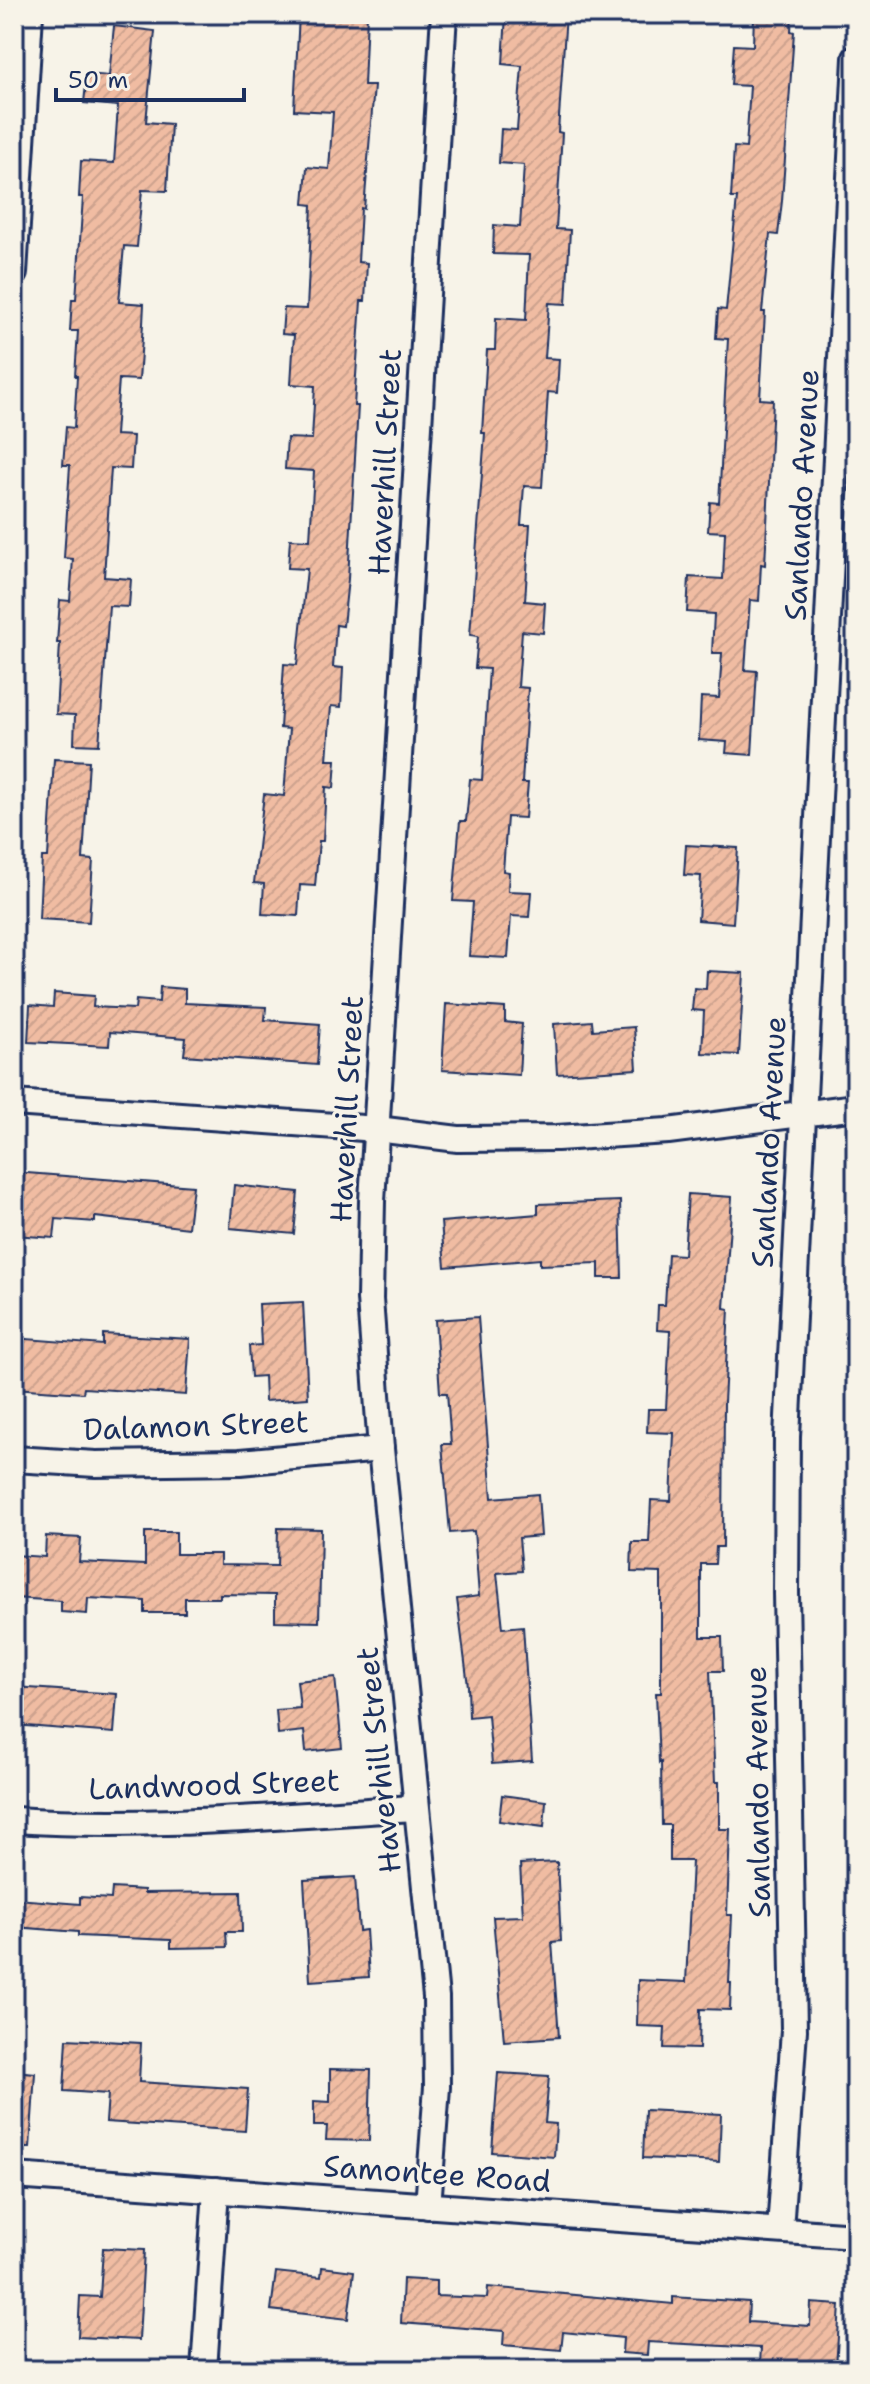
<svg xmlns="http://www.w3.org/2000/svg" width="870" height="2384" viewBox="0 0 870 2384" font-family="'Shantell Sans',sans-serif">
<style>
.building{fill:url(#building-hatch);stroke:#1b2f5e;stroke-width:2}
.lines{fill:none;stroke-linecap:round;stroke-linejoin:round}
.minor-casing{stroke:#1b2f5e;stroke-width:30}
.minor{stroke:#f7f3e8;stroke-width:24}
.labels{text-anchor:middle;stroke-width:6;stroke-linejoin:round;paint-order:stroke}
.street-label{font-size:30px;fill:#1b2f5e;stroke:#f7f3e8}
</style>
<defs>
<pattern id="building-hatch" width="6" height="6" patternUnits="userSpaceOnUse" patternTransform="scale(2)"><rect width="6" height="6" fill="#f0bca2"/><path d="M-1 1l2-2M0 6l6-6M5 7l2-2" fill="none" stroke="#cda28e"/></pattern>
</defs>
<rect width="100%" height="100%" fill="#f7f3e8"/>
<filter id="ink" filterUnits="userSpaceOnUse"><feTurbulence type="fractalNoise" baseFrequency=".0125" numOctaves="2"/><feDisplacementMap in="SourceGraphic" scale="16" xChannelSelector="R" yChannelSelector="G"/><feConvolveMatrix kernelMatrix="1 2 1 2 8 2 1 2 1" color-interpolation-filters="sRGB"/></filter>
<g filter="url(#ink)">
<g class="building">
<path d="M 299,14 L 367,14 L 364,86 L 374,86 L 364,209 L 361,208 L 358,262 L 367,263 L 365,301 L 361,301 L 354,406 L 358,406 L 348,579 L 343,626 L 336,625 L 333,667 L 343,668 L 341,707 L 331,706 L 327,760 L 336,760 L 334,788 L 326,787 L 323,841 L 319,841 L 315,886 L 300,885 L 298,916 L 262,914 L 264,884 L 254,883 L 264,794 L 284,796 L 289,729 L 280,728 L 284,664 L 297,665 L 307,569 L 288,568 L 290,539 L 310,540 L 314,471 L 285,469 L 287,438 L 312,439 L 315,386 L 291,384 L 294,335 L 282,334 L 284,308 L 307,309 L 312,205 L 304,204 L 307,167 L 329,169 L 333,112 L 294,110 Z"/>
<path d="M 506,14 L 566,14 L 558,132 L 562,133 L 556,229 L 570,230 L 566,304 L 549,303 L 545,358 L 559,359 L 557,393 L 548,392 L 542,487 L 524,486 L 521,525 L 530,525 L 525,601 L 545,603 L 543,633 L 522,631 L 518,687 L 528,688 L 522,783 L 528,783 L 525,818 L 507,817 L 503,871 L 509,872 L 508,891 L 531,892 L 529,917 L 511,916 L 508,958 L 469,956 L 473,902 L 453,901 L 460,821 L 466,821 L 470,779 L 482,780 L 489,669 L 475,668 L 478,636 L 470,635 L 485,433 L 482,433 L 487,350 L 495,350 L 496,318 L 526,320 L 529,255 L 493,254 L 494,225 L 520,227 L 524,165 L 499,163 L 501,129 L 517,130 L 522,66 L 503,64 Z"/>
<path d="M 754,14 L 792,14 L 791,31 L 794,32 L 782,201 L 778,235 L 770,234 L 762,312 L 765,312 L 760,399 L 773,400 L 765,565 L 761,564 L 759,601 L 750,600 L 745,670 L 757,671 L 752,755 L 726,753 L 727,742 L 699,740 L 701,697 L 719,698 L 722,653 L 712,653 L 714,614 L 687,612 L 689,577 L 723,579 L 725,532 L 708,531 L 710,502 L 719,503 L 728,339 L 716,338 L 718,309 L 726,310 L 737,198 L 731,198 L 734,147 L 746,148 L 750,86 L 731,85 L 734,45 L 753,46 Z"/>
<path d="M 114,26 L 155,31 L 146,122 L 171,124 L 167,191 L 142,190 L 137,247 L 124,246 L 119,302 L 144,304 L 143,324 L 139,380 L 119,379 L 115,435 L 133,436 L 131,469 L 111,468 L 104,577 L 131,579 L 129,607 L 109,606 L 99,745 L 74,744 L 75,715 L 56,714 L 60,643 L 57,643 L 60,600 L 70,601 L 73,559 L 64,558 L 70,465 L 63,465 L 66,427 L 74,428 L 77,376 L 75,376 L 78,331 L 70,331 L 72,299 L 76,299 L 83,197 L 79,197 L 81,161 L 114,163 L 118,106 L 84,103 L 87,74 L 109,76 Z"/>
<path d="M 54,759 L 89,761 L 83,859 L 93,860 L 89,922 L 39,919 L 42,857 L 48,857 Z"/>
<path d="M 686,845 L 738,848 L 733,923 L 698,920 L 701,876 L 684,875 Z"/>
<path d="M 707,971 L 744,973 L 739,1055 L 702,1053 L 704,1011 L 692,1010 L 694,988 L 706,989 Z"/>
<path d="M 160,987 L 185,989 L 185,1003 L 266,1007 L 265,1020 L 320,1024 L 317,1065 L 184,1055 L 186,1038 L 110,1032 L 109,1046 L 28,1042 L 30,1005 L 53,1007 L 54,993 L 94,996 L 93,1007 L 135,1009 L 136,1000 L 159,1002 Z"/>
<path d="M 446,1004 L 505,1008 L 505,1022 L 522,1024 L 519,1075 L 442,1070 Z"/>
<path d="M 592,1021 L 593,1030 L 634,1027 L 637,1069 L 557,1074 L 554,1024 Z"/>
<path d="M 14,1172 L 193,1186 L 188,1228 L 95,1217 L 95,1222 L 56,1219 L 54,1238 L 14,1235 Z"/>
<path d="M 234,1185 L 298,1192 L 294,1234 L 230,1228 Z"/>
<path d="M 688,1194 L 732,1197 L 724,1308 L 729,1309 L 724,1402 L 723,1547 L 716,1547 L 715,1564 L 701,1564 L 701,1637 L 722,1637 L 723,1671 L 710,1671 L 715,1782 L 719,1782 L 719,1829 L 730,1829 L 727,1915 L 732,1915 L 729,1983 L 731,1983 L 730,2010 L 700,2009 L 699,2049 L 664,2048 L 665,2027 L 637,2026 L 638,1980 L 686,1982 L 692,1861 L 670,1861 L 670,1825 L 662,1825 L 661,1762 L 659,1763 L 656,1693 L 661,1693 L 661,1573 L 631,1572 L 632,1542 L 649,1542 L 651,1500 L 671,1501 L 674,1433 L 647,1432 L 648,1409 L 666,1409 L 670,1331 L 657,1330 L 658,1305 L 665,1305 L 668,1254 L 684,1255 Z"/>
<path d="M 620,1201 L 622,1278 L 599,1278 L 599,1263 L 540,1265 L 540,1259 L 445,1267 L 441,1222 L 538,1214 L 538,1204 Z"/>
<path d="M 303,1302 L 308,1398 L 265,1401 L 264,1376 L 251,1377 L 249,1346 L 261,1345 L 259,1304 Z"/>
<path d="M 478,1317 L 492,1498 L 538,1494 L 541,1536 L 519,1538 L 522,1571 L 497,1573 L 503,1628 L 523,1626 L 532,1761 L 492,1764 L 488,1715 L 469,1717 L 468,1686 L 457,1599 L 479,1596 L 474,1531 L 450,1533 L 442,1444 L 451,1444 L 447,1393 L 440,1393 L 435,1320 Z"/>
<path d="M 103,1334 L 190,1339 L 186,1395 L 84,1388 L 83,1393 L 14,1388 L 14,1338 L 103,1345 Z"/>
<path d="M 278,1528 L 321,1529 L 319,1622 L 275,1621 L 275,1595 L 220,1594 L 220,1598 L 185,1598 L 185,1613 L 145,1613 L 145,1601 L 88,1598 L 87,1614 L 61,1612 L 61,1601 L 14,1598 L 14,1555 L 45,1557 L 46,1536 L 81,1538 L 79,1562 L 145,1565 L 145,1532 L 176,1532 L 176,1554 L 220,1554 L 220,1565 L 277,1566 Z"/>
<path d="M 335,1677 L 342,1748 L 306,1752 L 304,1731 L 278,1734 L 276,1710 L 300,1708 L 297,1681 Z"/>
<path d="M 14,1687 L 117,1694 L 114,1733 L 14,1725 Z"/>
<path d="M 502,1795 L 546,1801 L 544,1827 L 499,1821 Z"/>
<path d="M 557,1862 L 561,1941 L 552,1942 L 559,2037 L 504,2041 L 493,1917 L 523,1916 L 520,1864 Z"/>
<path d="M 355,1877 L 359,1931 L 366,1930 L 369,1977 L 310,1981 L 304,1880 Z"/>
<path d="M 112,1888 L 144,1890 L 144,1893 L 241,1892 L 242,1932 L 226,1932 L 227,1947 L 171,1948 L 171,1940 L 78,1936 L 78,1932 L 15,1927 L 17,1899 L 80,1904 L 80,1897 L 111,1899 Z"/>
<path d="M 67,2039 L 141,2043 L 139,2082 L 248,2089 L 245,2131 L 106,2122 L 108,2094 L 64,2091 Z"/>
<path d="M 330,2069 L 371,2070 L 369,2141 L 326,2140 L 327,2126 L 314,2126 L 314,2101 L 330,2102 Z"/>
<path d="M 14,2071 L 35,2073 L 30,2148 L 14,2148 Z"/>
<path d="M 498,2073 L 549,2076 L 545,2123 L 556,2124 L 554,2157 L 492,2152 Z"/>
<path d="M 645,2110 L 721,2114 L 719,2162 L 643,2158 Z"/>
<path d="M 103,2248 L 144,2250 L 139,2340 L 78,2337 L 80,2296 L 100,2297 Z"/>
<path d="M 322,2267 L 354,2271 L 348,2319 L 271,2310 L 276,2272 L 321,2277 Z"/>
<path d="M 403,2279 L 436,2281 L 436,2296 L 487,2298 L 488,2287 L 673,2304 L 673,2297 L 749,2302 L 748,2322 L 810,2326 L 811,2303 L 840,2305 L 836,2368 L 760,2363 L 761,2348 L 648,2342 L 647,2355 L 622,2353 L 623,2338 L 563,2332 L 561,2350 L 503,2345 L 504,2331 L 401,2323 Z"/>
</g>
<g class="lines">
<defs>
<g id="minor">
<path d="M 14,273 L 30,14"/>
<path d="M 14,1103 L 377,1129 L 458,1139 L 557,1138 L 668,1131 L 856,1107"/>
<path d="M 14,1459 L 96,1464 L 240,1462 L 381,1449"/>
<path d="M 14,1820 C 148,1829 282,1816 416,1808"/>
<path d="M 14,2176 L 856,2236"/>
<path d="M 428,2206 L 437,2087 L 436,1997 L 381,1449 L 370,1299 L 372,1201 L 444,14"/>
<path d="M 780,2230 L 794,2030 L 786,1593 L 787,1437 L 856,58"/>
<path d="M 204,2370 L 216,2190"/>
</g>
</defs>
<use href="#minor" class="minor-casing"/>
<use href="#minor" class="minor"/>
</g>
</g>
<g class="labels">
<g class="street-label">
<text transform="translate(385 462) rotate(-87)" y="10">Haverhill Street</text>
<text transform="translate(802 495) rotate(-87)" y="10">Sanlando Avenue</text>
<text transform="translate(347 1109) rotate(-87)" y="10">Haverhill Street</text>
<text transform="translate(769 1142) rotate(-87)" y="10">Sanlando Avenue</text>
<text transform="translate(196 1426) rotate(-2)" y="10">Dalamon Street</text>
<text transform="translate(379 1760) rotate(-96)" y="10">Haverhill Street</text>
<text transform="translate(214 1785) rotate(-2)" y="10">Landwood Street</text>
<text transform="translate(758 1792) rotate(-91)" y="10">Sanlando Avenue</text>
<text transform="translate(437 2174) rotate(4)" y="10">Samontee Road</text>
</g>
</g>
<rect width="870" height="2384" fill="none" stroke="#f7f3e8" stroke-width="48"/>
<rect x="24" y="24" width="822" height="2336" fill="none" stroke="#1b2f5e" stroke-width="3" filter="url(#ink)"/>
<path d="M56 88v12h188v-12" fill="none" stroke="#1b2f5e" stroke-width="4"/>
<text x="68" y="88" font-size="24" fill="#1b2f5e" stroke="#f7f3e8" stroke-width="6" paint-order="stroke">50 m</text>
</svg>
